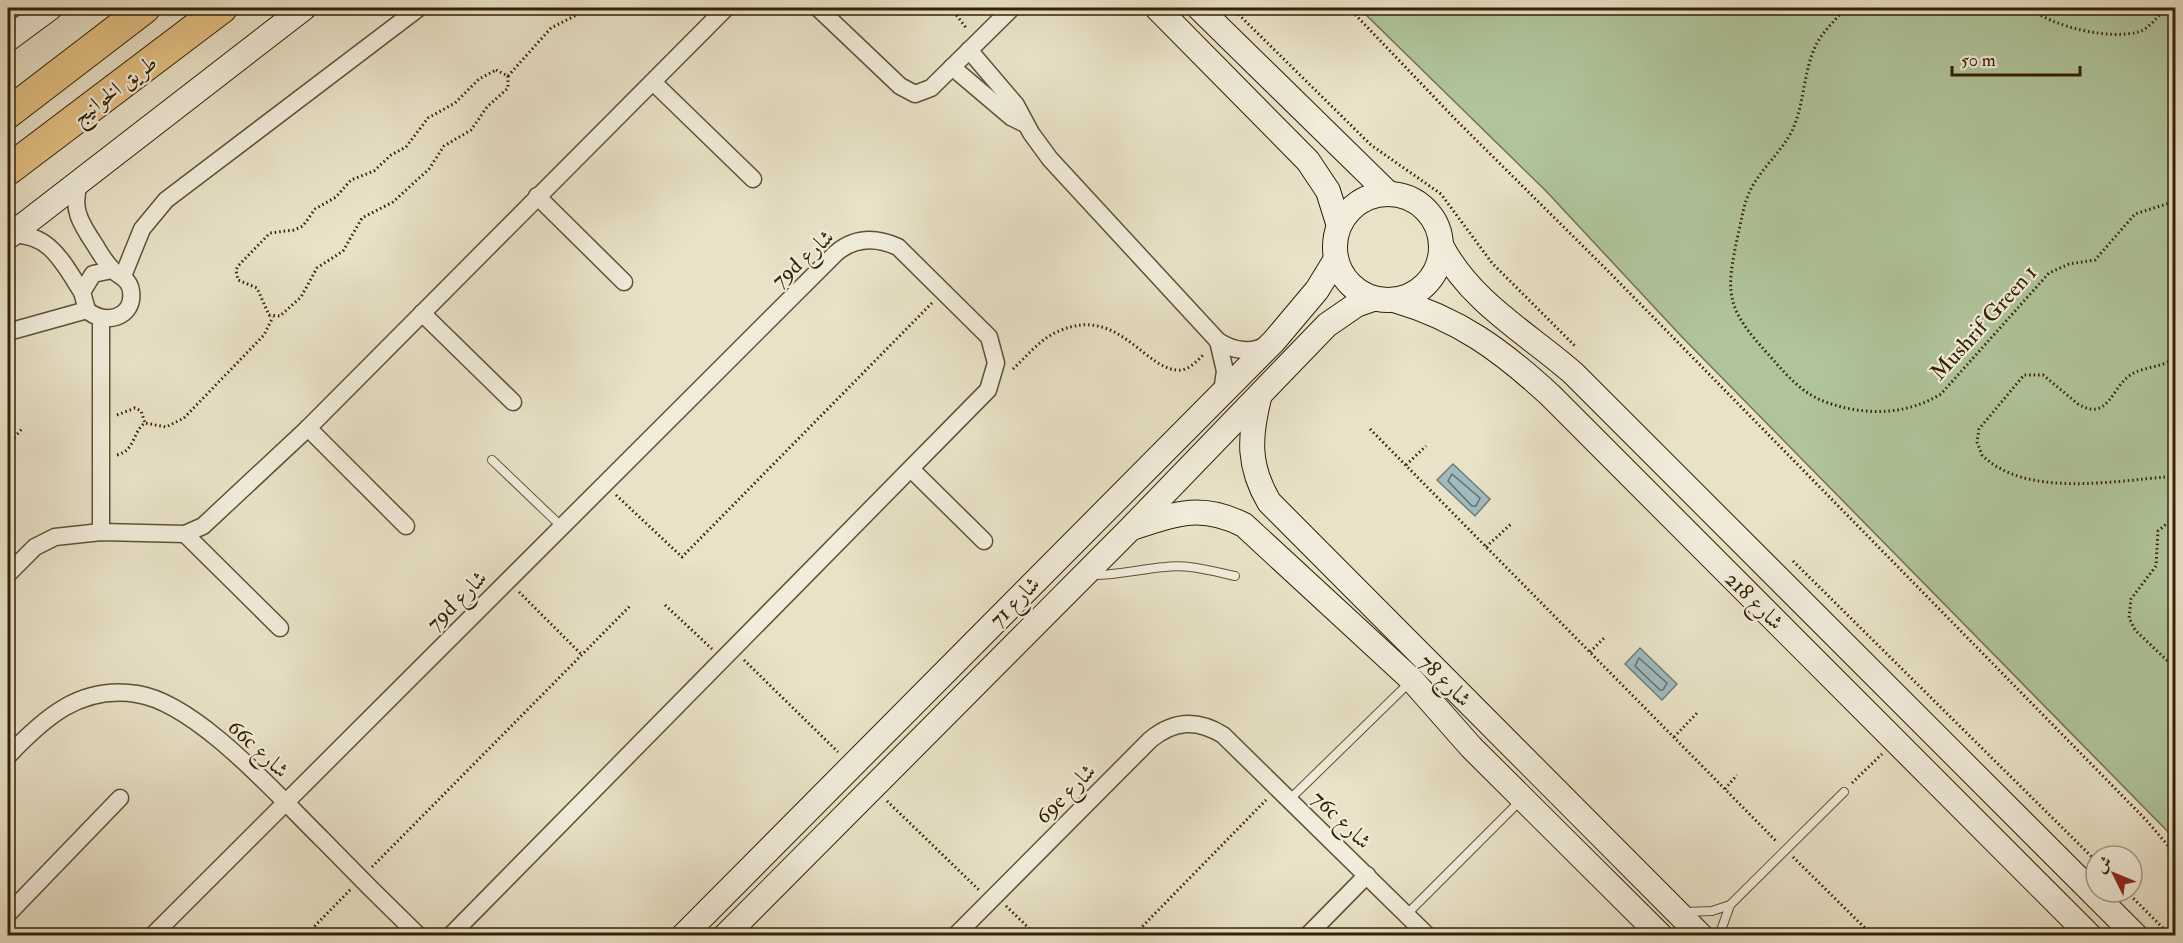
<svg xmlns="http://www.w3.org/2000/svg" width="2183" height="943" viewBox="0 0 2183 943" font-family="'IM FELL Double Pica',Amiri,serif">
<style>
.green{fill:#b0c49b;stroke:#72724f;stroke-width:1.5}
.water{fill:#9dbbc0;stroke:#737d74;stroke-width:1.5}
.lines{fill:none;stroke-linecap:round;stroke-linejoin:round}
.shore{stroke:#686e62;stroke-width:1.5}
.lane-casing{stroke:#615134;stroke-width:10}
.street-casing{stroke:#615134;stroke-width:19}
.secondary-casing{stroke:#342103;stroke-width:26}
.highway-casing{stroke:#342103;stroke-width:32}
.path{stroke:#342103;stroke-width:3;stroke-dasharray:1.5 3;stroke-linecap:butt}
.lane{stroke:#f1ecdb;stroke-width:8}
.street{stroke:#f1ecdb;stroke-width:16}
.secondary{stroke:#f1ecdb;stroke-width:24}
.highway{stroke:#e4c184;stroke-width:30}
.labels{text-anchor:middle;stroke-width:4.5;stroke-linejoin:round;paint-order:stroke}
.street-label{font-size:22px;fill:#342103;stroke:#f1ecdb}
</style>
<rect width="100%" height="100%" fill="#e9e2c8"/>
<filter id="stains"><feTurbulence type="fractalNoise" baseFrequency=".00333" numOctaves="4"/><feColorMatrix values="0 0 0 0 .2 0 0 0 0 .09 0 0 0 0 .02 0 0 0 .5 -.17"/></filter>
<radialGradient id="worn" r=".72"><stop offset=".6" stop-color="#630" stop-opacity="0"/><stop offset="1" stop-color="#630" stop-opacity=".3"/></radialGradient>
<path class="green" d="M 1359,8 L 2175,8 L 2175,839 L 1682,337 L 1546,191 Z"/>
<g class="water">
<path d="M 1453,464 L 1490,499 L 1475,516 L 1437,480 Z"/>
<path d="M 1640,648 L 1677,684 L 1662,700 L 1625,664 Z"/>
</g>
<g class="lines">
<g class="shore">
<path d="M 1452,474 L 1480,498 L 1476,506 L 1472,506 L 1448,481 Z"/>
<path d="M 1639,658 L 1667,683 L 1663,690 L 1660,690 L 1635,666 Z"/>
</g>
<defs>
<g id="lane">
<path d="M 492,460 L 561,526"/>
<path d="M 1090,575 C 1116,576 1139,569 1165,567 C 1188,564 1212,571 1235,576"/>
<path d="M 1290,799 L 1410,682"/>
<path d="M 1684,912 L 1712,911 L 1730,905"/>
<path d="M 1407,914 L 1521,800"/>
<path d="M 1719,936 L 1730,905 L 1844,792"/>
</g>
<g id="street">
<path d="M 818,8 L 900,86 L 915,94 L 931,88 L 1012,8"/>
<path d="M 969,50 L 1016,105 L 1031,133 L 1050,159 L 1218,341 C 1233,351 1252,354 1268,344"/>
<path d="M 952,67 L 1011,117 L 1025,124"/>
<path d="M 653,82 L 753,179"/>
<path d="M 80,182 C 70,208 81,224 95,245 C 100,253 105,262 111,268 C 118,277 129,277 131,291 C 135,318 104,326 87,310 L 82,292 L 93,274 L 112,270"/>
<path d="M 537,196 L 624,282"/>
<path d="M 9,235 C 49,231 63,263 82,292"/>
<path d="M 123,276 L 142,229 L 166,200 L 419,8"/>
<path d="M 422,313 L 513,402"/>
<path d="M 8,332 L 87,310"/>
<path d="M 1218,341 L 1225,371 L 1222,392"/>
<path d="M 308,428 L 406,526"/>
<path d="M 912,470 L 984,541"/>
<path d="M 101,532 L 101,319"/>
<path d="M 185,534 L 280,628"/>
<path d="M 8,574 L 35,547 L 55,537 L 101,532 L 185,534 L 203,526 L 308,428 L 726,8"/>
<path d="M 8,756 C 44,718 80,685 137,694 C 197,703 279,797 322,839 C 354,872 386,904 419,936"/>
<path d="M 8,914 L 120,798"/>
<path d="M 152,936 L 836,253 C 855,237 876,237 898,247 L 989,337 L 996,363 L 988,390 L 450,936"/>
<path d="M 955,936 L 1150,740 C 1174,720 1197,719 1223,735 L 1428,936"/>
<path d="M 1307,936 L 1367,875"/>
</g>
<g id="secondary">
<path d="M 1157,8 L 1308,161 L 1328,191 L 1339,226"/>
<path d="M 1199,8 L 1389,194"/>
<path d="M 8,39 L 50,8"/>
<circle cx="1388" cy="247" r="53"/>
<path d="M 8,237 L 304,8"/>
<path d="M 1442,247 C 1471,302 1527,333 1573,373 L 2136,936"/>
<path d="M 1394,300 C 1459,319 1501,350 1550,395 L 2090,936"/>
<path d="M 1259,398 C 1249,438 1248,466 1269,502 L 1701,936"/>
<path d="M 1135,527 C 1177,513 1202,504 1244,525 L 1412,680 L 1471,747 L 1661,936"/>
<path d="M 683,936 L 1274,341 L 1317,290 L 1336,259"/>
<path d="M 725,936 L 1130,529 L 1327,325 L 1356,305 L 1373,299"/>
</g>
<g id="highway">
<path d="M 8,113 L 145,8"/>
<path d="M 8,170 L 222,8"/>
</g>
</defs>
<use href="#lane" class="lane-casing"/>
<use href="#street" class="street-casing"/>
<use href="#secondary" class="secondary-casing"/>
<use href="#highway" class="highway-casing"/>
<g class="path">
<path d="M 951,8 L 967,29"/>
<path d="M 1232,8 L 1371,145 L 1441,194 L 1492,263 L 1575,346"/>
<path d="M 1349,8 L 1457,121 L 1606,269 L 2147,821 L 2176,855"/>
<path d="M 1845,8 C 1836,20 1824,30 1817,43 C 1803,70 1805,103 1792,131 C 1781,152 1763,167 1752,187 C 1744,201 1742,218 1738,235 C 1725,294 1726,308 1768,354 C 1784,372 1800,392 1823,401 C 1862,416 1905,416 1941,394 L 2049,273 L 2069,264 L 2095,260 L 2135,214 L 2176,201"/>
<path d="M 2030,8 C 2053,27 2109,40 2138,32 C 2148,30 2159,15 2166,8"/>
<path d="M 496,70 L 508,76 L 508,88 L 487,107 L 471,130 L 444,146 L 429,169 L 393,202 L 362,218 L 343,251 L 317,268 L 301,297 L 280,316 L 269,315 L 257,288 L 238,280 L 236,270 L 238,266 L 270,233 L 294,230 L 303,226 L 315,209 L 336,197 L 351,180 L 374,171 L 391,155 L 406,147 L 428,118 L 455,103 L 479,79 Z"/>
<path d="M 508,76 L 551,28 L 590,8"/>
<path d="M 2176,357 C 2162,368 2146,366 2132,374 C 2112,385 2109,423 2078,404 L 2043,375 L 2024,375 L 1979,429 L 1977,442 L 1982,455 C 2025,498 2112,481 2166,477 L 2176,478"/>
<path d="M 1013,369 C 1027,356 1041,338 1059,331 C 1120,304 1146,374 1182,370 C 1191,368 1198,360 1204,354"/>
<path d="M 117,415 L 135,408 L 141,411 L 145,423"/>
<path d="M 1370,429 L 1777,842"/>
<path d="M 8,444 L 22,429"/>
<path d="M 117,455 C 136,450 132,432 145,423 L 166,427 L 184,418 L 264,335 L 273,317"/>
<path d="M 1406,465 L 1426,446"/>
<path d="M 616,495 L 682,557 L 932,303"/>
<path d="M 2176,516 L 2158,531 L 2156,566 L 2131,599 L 2129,618 L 2135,630 L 2176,669"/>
<path d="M 1486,547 L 1511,524"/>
<path d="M 1793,561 L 2096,861"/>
<path d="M 519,592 L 582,655"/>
<path d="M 665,605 L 712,649"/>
<path d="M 1590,652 L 1605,637"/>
<path d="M 744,660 L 838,752"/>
<path d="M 1674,737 L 1699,711"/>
<path d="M 1852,783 L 1882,754"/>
<path d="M 1725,789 L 1737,775"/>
<path d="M 887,801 L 979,890"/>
<path d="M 1793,857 L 1873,936"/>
<path d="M 372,867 L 630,606"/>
<path d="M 2127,892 L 2171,936"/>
<path d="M 1006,906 L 1037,936"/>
<path d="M 305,936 L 351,889"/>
<path d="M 1133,936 L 1266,800"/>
</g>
<use href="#lane" class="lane"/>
<use href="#street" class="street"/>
<use href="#secondary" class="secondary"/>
<use href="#highway" class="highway"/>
</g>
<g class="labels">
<g class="street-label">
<text transform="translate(114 89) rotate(-37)" y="8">طريق الخوانيج</text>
<text transform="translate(802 258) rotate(-42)" y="8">79d شارع</text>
<text transform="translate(1983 322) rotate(-48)" y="8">Mushrif Green 1</text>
<text transform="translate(456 600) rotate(-45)" y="8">79d شارع</text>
<text transform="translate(1755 600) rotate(45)" y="8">شارع 218</text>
<text transform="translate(1014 601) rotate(-45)" y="8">شارع 71</text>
<text transform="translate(1446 680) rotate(45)" y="8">شارع 78</text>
<text transform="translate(259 748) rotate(43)" y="8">66c شارع</text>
<text transform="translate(1065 793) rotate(-45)" y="8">69e شارع</text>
<text transform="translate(1342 819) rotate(44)" y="8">76c شارع</text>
</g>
</g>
<rect width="2183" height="943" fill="none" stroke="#e9e2c8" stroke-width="30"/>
<rect x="9" y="9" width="2165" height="925" fill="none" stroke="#342103" stroke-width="3"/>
<rect x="15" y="15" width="2153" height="913" fill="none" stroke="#342103" stroke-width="1.5"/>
<g transform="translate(2114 874) rotate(313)"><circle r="28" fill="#f1ecdb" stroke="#a59b85" stroke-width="1.5"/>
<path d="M0-4.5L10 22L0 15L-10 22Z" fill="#8f2418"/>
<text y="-9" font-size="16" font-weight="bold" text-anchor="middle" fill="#342103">ش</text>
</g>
<path d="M1952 66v9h128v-9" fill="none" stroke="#342103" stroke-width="3"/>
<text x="1961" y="66" font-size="18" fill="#342103" stroke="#f1ecdb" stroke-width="4.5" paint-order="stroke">50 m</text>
<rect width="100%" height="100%" filter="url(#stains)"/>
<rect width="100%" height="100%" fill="url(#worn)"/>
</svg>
